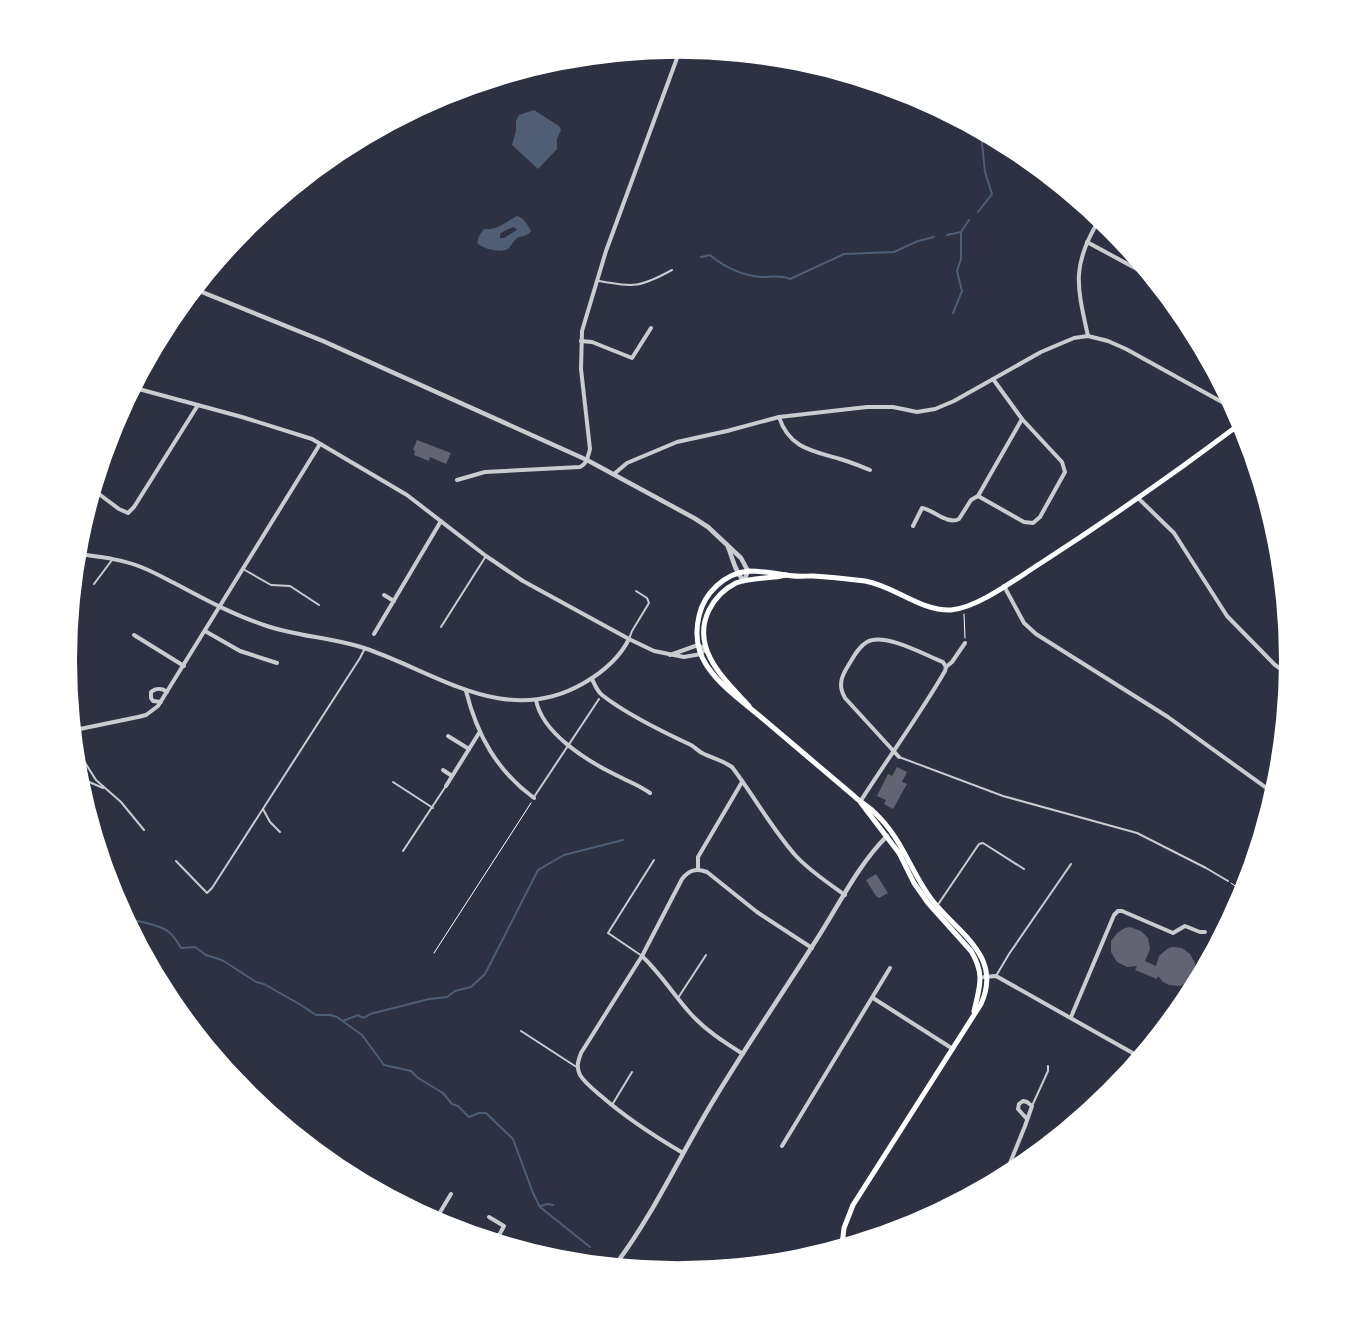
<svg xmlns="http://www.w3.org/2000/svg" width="1356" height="1320" viewBox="0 0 1356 1320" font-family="Jost,sans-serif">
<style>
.water{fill:#4f5d75;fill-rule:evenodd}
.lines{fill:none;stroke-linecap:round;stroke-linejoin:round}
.stream{stroke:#4f5d75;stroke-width:2}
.building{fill:#626471}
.path{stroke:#fff;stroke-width:1}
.service{stroke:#caccd0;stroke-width:2}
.minor{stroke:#caccd0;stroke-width:4}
.tertiary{stroke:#caccd0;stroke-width:4.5}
.secondary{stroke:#fff;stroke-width:5}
</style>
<rect width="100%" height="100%" fill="#2d3142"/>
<g class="water">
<path d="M 534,110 L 559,126 L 561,130 L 557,139 L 557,149 L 538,169 L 512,145 L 516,131 L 516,121 L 519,115 Z"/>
<path d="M 517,216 C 524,218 528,225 531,231 C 527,237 523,235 517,238 C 513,241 512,245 509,248 C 503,254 484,249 478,244 C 476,239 481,233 484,229 C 499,230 505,222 517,216 ZM 514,227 L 517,230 L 504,238 L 500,238 L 500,234 L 506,230 Z"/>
</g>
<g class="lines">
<g class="stream">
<path d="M 978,212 L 992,194 L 985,172 L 981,133"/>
<path d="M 961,232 L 969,220"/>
<path d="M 947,235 L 961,232"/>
<path d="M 701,257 L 710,255 C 724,267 743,276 762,277 C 772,277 781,275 790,279 L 844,254 L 894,252 L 918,241 L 934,237"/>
<path d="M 953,313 L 962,291 L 957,271 L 961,259 L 961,232"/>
<path d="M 128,919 C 139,921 160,925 169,932 C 174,936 178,943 181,948 L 195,947 L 206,955 L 222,960 L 256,982 L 264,984 L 301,1005 L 316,1015 L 330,1015 L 337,1017 L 362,1035 L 384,1065 L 411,1071 L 418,1078 L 443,1093 L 452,1104 L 458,1106 L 469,1117 L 479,1113 L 486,1113 L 513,1139 L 533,1193 L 540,1207 L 590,1247"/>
<path d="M 343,1021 L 358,1015 C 363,1019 365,1018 370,1014 L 429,999 L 447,997 L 455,991 L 471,987 L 485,974 L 538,870 L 564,855 L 623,840"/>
<path d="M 541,1206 L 547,1204 L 553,1205"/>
</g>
</g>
<g class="building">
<path d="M 417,440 L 451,453 L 446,464 L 430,457 L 429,461 L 414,455 L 415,451 L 413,450 Z"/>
<path d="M 897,767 L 907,772 L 902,782 L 907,784 L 893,809 L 884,804 L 886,800 L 877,796 L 888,774 L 892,776 Z"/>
<path d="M 876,874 L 888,893 L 879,898 L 876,896 L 866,880 Z"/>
<path d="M 1130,927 L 1141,931 L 1148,938 L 1150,949 L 1145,961 L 1156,966 L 1159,956 L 1167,949 L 1172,947 L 1182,948 L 1190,954 L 1195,963 L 1195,972 L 1190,981 L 1180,986 L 1169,985 L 1163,982 L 1158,976 L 1157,979 L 1135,970 L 1137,966 L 1127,967 L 1117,962 L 1111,952 L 1111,941 L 1117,933 L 1125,928 Z"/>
</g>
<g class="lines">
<g class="path">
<path d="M 964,614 L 965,638"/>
<path d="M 1231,883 L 1242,891"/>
<path d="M 434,953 L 531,803"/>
</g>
<g class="service">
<path d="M 599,281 C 635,287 639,288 672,270"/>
<path d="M 243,569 L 271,585 L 290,586 L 319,605"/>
<path d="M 94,584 L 112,560"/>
<path d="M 441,627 L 486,556"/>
<path d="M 629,639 L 632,631 L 649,603 L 647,598 L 636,591"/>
<path d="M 77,750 L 96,780 L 121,802 L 144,830"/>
<path d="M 899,757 L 1003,796 L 1137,833 L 1206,868 L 1228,881"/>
<path d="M 80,778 L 103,788"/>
<path d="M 393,782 L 433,808"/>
<path d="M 534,797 L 599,699"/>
<path d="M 263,809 L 270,822 L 280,832"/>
<path d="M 403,851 L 446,786"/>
<path d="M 176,861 L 207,893 L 212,888 L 360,658 L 365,648"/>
<path d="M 937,906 L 979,844 L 983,843 L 1024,869"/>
<path d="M 642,956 L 608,933 L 654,860"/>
<path d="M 996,976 L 1009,954 L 1071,864"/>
<path d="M 678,998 L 706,955"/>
<path d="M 521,1031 L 578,1068"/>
<path d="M 612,1105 L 632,1072"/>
<path d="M 1032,1106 L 1048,1071 L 1048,1066"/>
</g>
<g class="minor">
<path d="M 1087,242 L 1148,275"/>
<path d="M 1088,336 C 1077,286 1071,266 1099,220"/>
<path d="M 581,341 L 592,342 L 632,358 L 651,328"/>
<path d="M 135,388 L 242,417 L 312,439 L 407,495 L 486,556 L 523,581 L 629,639 L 654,651 L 684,657 L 701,654 L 705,649 L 698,645 L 670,655"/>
<path d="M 779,417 C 789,448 812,451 840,459 C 851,462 860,466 870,470"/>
<path d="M 614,474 L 627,463 L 677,442 L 727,431 L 779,417 L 867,407 L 893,407 L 917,412 L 935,409 L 954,401 L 1041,352 L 1074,338 L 1088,336 L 1108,341 L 1126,349 L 1231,407"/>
<path d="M 457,480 L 485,472 L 580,467 C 587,464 588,456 590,449 L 581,369 L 582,331 L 606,251 L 680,50"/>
<path d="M 95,491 L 119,509 L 128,513 L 134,507 L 198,405"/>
<path d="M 978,496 L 1024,522 L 1033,523 L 1040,517 L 1065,472 L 1062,462 L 1022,419 L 993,379"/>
<path d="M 1139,499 L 1174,533 L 1227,616 L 1275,665 L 1287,673"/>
<path d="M 913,526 L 922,508 C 934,510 947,525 959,519 L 971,500 L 978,496 L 1022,419"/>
<path d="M 78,554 C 100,557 121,559 141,567 C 154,572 166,579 178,585 C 206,600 234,615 264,625 C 297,637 333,637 367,649 C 439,674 507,728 584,683 C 603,672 619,659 629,639"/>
<path d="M 1004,586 L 1024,623 L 1036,634 L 1168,717 L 1272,792"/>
<path d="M 384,595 L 394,601"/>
<path d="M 205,631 L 240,651 L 277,663"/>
<path d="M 374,634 L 441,521"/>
<path d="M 134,635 L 184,666"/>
<path d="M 592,679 C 595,685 597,691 602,695 C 626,714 663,732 691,745 C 696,748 699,752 704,754 C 715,759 722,760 732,767 C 754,796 772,829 796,856 C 810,871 828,883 845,895"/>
<path d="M 466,691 C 477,735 497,771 534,798"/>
<path d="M 536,700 C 542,733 587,761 616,775 C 629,782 637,784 650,793"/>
<path d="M 161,702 L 153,701 L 151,698 L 151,692 C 156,688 162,688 167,692"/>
<path d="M 75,730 L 138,717 L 146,715 L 158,706 L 320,444"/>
<path d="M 448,736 L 469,749"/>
<path d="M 899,757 L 845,698 C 838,686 841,677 848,666 C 853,658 858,647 867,642 C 884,632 925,655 943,662 L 946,667"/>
<path d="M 443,770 L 452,776"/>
<path d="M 446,786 L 479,733"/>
<path d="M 860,802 C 888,758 919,716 945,671 L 946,667 L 952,662 L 965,643"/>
<path d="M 698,869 L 698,857 L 742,782"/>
<path d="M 642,956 C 661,974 673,994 690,1013 C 705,1030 724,1042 743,1054"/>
<path d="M 984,977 L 996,976 L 1138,1056"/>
<path d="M 873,998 L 953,1049"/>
<path d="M 1071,1017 L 1114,915 L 1118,911 L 1122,911 L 1173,933 L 1185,926 L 1200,932 L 1205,932"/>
<path d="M 782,1146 L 890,968"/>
<path d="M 683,1153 C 654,1136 625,1117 600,1095 C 593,1089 585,1083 580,1075 C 576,1067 578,1061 581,1053 L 642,956 L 682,879 C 689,870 696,868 707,872 L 757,912 L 812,948"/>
<path d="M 1004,1174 L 1008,1168 L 1025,1126 L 1032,1106 L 1027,1102 L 1023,1101 L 1019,1104 L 1018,1109 L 1027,1119"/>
<path d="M 489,1217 L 504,1226 L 497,1239"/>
<path d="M 436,1219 L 451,1194"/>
</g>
<g class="tertiary">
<path d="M 197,290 L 323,341 L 587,460 L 694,518 L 708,527 L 741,558 L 748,571 L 744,581 C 735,572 733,559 728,547"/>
<path d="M 616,1264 C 655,1212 681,1153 715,1098 C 747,1045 782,994 815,942 C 838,907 857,866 887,836"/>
</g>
<g class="secondary">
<path d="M 749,706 C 725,680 690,649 709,610 C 715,598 724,589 736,583 C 752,577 770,579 786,575"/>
<path d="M 861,803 L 899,853 L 914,883 L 928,903 L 971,951 C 985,974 980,986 974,1011"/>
<path d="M 842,1245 L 844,1228 L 853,1205 L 981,1004 C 1003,956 958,933 932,900 C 910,871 903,839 874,812 C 868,806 860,802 854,796 C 823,770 793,744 762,718 C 742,701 722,688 707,666 C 697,651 695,633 699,616 C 704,593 725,573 749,571 C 762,571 774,573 786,575 C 795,577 804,576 813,576 C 830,577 848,579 865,581 C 895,586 919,611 951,610 C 978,608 1017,578 1041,563 C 1109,519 1175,473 1240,424"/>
</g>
</g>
<path d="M0 0H1356V1320H0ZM77 660a601 601 0 1 1 1202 0a601 601 0 1 1-1202 0Z" fill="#fff" fill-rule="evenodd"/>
</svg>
